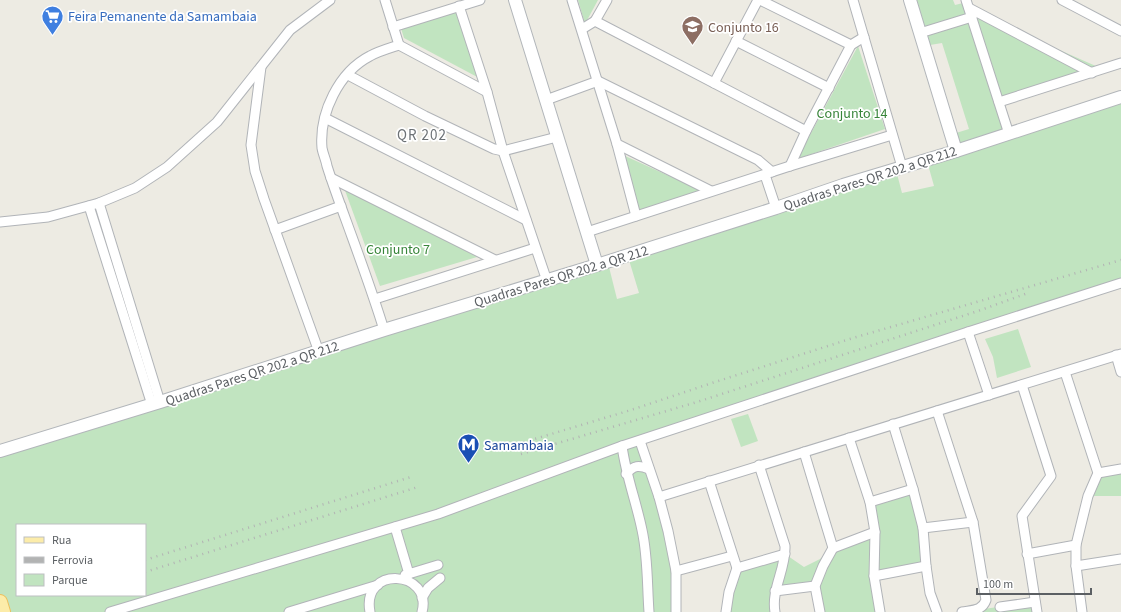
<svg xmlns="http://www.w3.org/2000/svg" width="1121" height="612" viewBox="0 0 1121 612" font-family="'Source Sans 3',sans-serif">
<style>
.green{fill:#c1e4c0;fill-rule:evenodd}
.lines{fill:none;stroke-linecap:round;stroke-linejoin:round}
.street-casing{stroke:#b1b4b8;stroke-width:11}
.secondary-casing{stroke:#b2b6ba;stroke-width:14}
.primary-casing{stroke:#ecc05d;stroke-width:16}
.street{stroke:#fff;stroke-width:9}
.secondary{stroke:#fff;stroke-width:12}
.primary{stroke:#fceca9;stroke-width:14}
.rail{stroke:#b2b3b3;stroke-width:2.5;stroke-dasharray:1 5;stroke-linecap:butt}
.labels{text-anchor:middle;stroke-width:3.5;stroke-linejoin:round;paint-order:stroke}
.shop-label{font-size:14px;fill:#366cbe;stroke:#fff;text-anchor:start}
.education-label{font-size:14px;fill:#785e54;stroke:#fff;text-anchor:start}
.park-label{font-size:14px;fill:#38853a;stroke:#fff}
.street-label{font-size:14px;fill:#5b5f63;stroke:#fff}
.transit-label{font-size:14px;fill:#164399;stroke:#fff;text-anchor:start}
.neighbourhood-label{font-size:15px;letter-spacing:1px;fill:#6c7175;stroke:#fff}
</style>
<rect width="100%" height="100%" fill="#edebe3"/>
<g class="green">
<path d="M 578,0 L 598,0 L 585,24 Z"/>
<path d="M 916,0 L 953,0 L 955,5 L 963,3 L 973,12 L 925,28 Z"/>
<path d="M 459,8 L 481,79 L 404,38 L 400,25 Z"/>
<path d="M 974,12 L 1098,67 L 1002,97 L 1009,129 L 960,144 L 956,133 L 969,129 L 942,43 L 930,45 L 925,29 Z"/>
<path d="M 858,46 L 885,129 L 797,159 Z"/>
<path d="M 1121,101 L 1121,284 L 640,441 L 668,531 L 676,612 L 5,612 L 0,595 L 0,452 L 609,267 L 617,299 L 639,293 L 629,260 L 896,170 L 902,193 L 934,186 L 927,161 ZM 17,525 L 145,525 L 145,595 L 17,595 Z"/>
<path d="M 623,155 L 702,191 L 638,213 Z"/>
<path d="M 343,185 L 477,257 L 380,286 Z"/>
<path d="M 1018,329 L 1031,367 L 997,378 L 993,357 L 985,339 Z"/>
<path d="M 748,414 L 758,441 L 741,447 L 731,419 Z"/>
<path d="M 1121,469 L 1121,496 L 1088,496 L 1098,473 Z"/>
<path d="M 913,489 L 926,566 L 875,577 L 880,612 L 820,612 L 815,586 L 775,590 L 776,612 L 726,612 L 737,568 L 785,554 L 804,567 L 820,559 L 833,548 L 875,532 L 870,502 Z"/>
<path d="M 1035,602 L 1037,612 L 962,612 Z"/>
</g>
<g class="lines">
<defs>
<g id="street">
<path d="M 572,0 L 617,144 L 711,191"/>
<path d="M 760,0 L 851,45"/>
<path d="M 853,0 L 902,167"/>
<path d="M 966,0 L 1009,134"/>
<path d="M 1062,0 L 1121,31"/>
<path d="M 459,6 L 487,92 L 503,151 L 547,281"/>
<path d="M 969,8 L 1092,73"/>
<path d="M 595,21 L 607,0"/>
<path d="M 393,27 L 480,0"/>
<path d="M 582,29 L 595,21 L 806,131"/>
<path d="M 920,33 L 972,17"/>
<path d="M 736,41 L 829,88"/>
<path d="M 399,45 L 487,92"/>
<path d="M 261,67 L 251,145 L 255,171 L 264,199 L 319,352"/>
<path d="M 348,75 L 425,116 L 494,149 L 503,151 L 557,137"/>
<path d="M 714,83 L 758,0"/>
<path d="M 546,100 L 598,81 L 758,160 L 772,172"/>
<path d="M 999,102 L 1121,63"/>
<path d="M 325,118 L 526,220"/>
<path d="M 617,144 L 636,216"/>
<path d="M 790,166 L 806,131 L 851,45 L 864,37"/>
<path d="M 765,175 L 776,208"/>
<path d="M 331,178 L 495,260"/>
<path d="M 99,203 L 160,402"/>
<path d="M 89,206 L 152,405"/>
<path d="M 0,222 L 48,217 L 99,203 L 135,188 L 167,167 L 217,122 L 290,30 L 330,0"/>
<path d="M 275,230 L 341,206"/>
<path d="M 587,232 L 790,166 L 892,135"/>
<path d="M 375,299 L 535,248"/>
<path d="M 384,330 C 373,294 360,259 347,223 C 340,204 333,185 327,166 C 326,160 323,154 322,148 C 319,113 339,72 370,56 C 379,51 390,48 399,45 L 385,0"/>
<path d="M 968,332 L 989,395"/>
<path d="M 1116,355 L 1121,372"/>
<path d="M 1065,372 L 1098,473 L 1088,496 L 1076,545 L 1076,566 L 1082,612"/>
<path d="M 1022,385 L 1051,476 L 1022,516 L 1037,612"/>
<path d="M 937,411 L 973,522 L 986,600 C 982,611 973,610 962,612"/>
<path d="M 893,424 L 913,489 L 923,528 L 926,566 L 930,593 L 937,612"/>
<path d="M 849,438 L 870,502 L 875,532 L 874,576 L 880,612"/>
<path d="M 640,441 L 659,497 L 668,531 L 676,571 L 676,612"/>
<path d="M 622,446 C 626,476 636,501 642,530 C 648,557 647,584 649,612"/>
<path d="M 804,452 L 833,548 L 823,566 L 815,586 L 820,612"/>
<path d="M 759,465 L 785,546 C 786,569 771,589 775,612"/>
<path d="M 1098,473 L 1121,469"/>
<path d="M 626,474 C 634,465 639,465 649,469"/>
<path d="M 709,481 L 737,568 L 729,592 L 726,612"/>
<path d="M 659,497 L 1121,354"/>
<path d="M 870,502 L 913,489"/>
<path d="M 395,527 L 409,574"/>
<path d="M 923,528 L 973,522"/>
<path d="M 833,548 L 875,532"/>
<path d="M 1027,554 L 1076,545"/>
<path d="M 1076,566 L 1121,559"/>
<path d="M 737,568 L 785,554"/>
<path d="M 676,571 L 732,556"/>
<path d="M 405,575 L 438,565"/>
<path d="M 874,576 L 926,566"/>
<path d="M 775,591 L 815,586"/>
<path d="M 422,598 L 428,588 L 440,578"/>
<path d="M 1000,607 L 1035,602"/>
<path d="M 110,612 L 438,514 L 622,446 L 968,332 L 1121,283"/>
<path d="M 289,612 L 378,585"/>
<path d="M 370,612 C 361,565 433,570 422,612"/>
</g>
<g id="secondary">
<path d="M 515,0 L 597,265"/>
<path d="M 910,0 L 956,151"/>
<path d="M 0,451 L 160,402 L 384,330 L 597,265 L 776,208 L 843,185 L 956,151 L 1121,97"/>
</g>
<path id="primary" d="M 0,602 L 3,612"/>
</defs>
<use href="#street" class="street-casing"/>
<use href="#secondary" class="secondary-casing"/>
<use href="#primary" class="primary-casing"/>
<use href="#street" class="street"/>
<use href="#secondary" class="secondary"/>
<use href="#primary" class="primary"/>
<g class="rail">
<path d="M 518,444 L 631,410 L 715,382 L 853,338 L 1121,260"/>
<path d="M 521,454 L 697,402 L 978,311 L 1028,293"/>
<path d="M 145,560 L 414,476"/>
<path d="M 145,572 L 418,487"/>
</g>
</g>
<defs>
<symbol id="supermarket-pin" viewBox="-11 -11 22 30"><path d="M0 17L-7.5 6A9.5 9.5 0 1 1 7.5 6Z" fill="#3f7fe0" stroke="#fff"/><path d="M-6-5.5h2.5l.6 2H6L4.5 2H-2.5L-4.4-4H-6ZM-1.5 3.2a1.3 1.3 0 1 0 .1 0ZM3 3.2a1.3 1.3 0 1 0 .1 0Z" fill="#fff"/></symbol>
<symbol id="school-pin" viewBox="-11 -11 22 30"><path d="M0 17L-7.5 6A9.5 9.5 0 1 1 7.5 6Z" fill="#8d6e63" stroke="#fff"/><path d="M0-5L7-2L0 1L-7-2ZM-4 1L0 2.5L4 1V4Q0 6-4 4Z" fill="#fff"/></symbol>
<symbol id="metro-pin" viewBox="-11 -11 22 30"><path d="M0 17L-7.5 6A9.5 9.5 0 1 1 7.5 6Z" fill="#1a4fb4" stroke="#fff"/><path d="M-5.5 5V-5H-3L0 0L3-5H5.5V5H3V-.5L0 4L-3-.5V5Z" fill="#fff"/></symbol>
</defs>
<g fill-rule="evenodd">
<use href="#supermarket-pin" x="40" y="4" width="25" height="34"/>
<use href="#school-pin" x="680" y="14" width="25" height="34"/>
<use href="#metro-pin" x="456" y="432" width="25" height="34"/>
</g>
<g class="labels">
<g class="shop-label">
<text x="68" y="21">Feira Pemanente da Samambaia</text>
</g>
<g class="education-label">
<text x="708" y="32">Conjunto 16</text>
</g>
<g class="park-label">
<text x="852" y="118">Conjunto 14</text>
<text x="398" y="254">Conjunto 7</text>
</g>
<g class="street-label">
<text transform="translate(870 178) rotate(-18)" y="5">Quadras Pares QR 202 a QR 212</text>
<text transform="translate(561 276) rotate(-17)" y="5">Quadras Pares QR 202 a QR 212</text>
<text transform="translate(252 373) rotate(-18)" y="5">Quadras Pares QR 202 a QR 212</text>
</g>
<g class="transit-label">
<text x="484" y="450">Samambaia</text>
</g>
<g class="neighbourhood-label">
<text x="422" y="140">QR 202</text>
</g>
</g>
<rect x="16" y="524" width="130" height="72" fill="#ffffff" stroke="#bdbfc1"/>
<rect x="24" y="537" width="20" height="6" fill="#fceca9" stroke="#bdbfc1"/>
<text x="52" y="544" font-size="12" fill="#5b5f63">Rua</text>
<rect x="24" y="557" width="20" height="6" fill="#b2b3b3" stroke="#bdbfc1"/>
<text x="52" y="564" font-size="12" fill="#5b5f63">Ferrovia</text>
<rect x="24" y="574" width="20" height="12" fill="#c1e4c0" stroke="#bdbfc1"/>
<text x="52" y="584" font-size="12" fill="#5b5f63">Parque</text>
<path d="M977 588v6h114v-6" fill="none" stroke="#5b5f63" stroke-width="2"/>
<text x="983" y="588" font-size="12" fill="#5b5f63" stroke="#ffffff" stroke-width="3" paint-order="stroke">100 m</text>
</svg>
